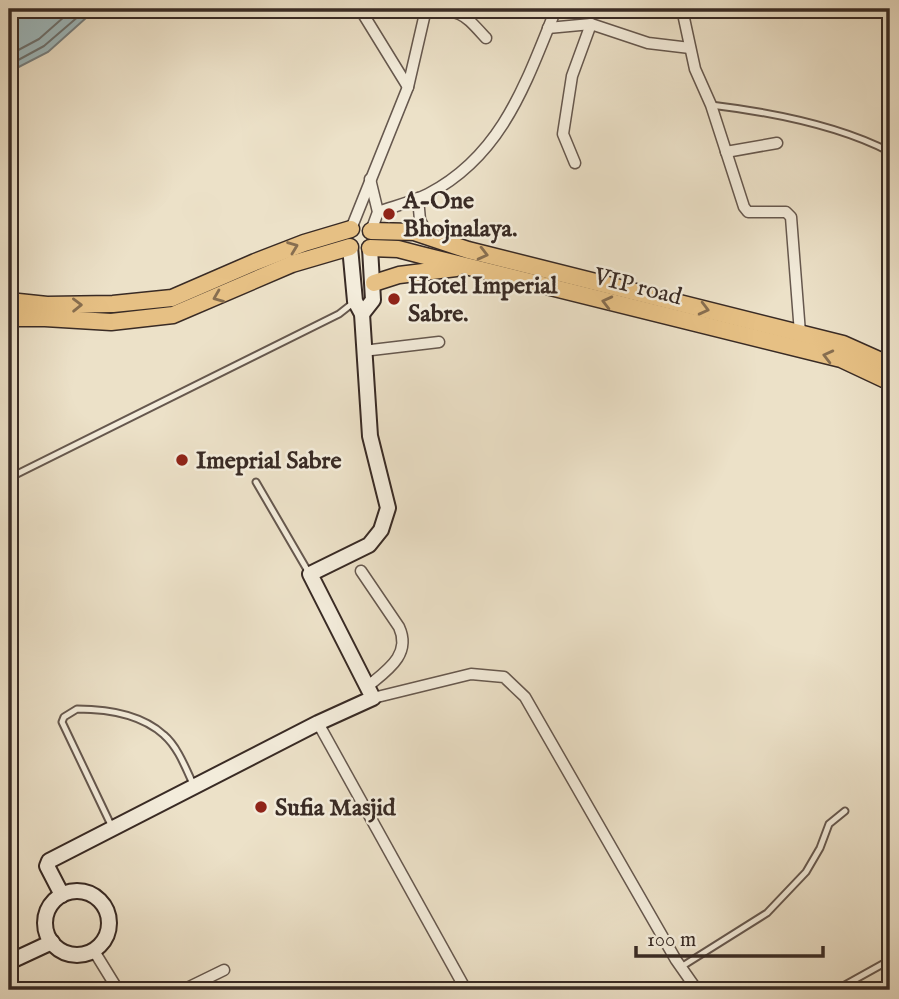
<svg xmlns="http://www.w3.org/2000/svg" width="899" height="999" viewBox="0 0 899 999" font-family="'IM FELL English',serif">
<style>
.water{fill:#9ebbc1;stroke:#768183;stroke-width:2}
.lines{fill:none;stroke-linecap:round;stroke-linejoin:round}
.shore{stroke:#6c7373;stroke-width:2}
.lane-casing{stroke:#66584e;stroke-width:9}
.street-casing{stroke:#66584e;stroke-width:13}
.secondary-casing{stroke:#392b25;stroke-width:18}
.primary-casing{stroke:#392b25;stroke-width:19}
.lane{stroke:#f3ecdb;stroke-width:5}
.street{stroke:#f3ecdb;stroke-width:10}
.secondary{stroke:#f3ecdb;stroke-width:14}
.primary{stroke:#e6c084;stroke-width:16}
.oneway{stroke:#876e50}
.poi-dot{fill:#8f2418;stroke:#f3ecdb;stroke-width:2.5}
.labels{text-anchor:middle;stroke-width:5;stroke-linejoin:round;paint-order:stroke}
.poi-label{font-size:24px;font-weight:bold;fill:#392b25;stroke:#f3ecdb;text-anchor:start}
.street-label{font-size:24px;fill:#392b25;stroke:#f3ecdb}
</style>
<rect width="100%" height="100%" fill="#ece1c8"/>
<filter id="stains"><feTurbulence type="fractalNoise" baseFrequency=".00286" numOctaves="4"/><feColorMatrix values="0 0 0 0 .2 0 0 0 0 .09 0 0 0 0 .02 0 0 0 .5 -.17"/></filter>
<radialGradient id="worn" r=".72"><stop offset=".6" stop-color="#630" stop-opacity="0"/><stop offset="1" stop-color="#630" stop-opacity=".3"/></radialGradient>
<path class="water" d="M 9,9 L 96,9 L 48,52 L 9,72 Z"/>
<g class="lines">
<g class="shore">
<path d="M 9,55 L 39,39 L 73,9"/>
<path d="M 9,65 L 44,46 L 87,9"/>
</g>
<defs>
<g id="lane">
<path d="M 711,105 C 769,112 838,125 890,152"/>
<path d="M 9,478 L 339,314 L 353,303"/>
<path d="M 256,482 L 309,573"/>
<path d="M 112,827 L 62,722 L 64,717 L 77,709 C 106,709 141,714 164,735 C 178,747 186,769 194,786"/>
<path d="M 681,967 L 767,913 L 806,872 L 820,848 L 829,824 L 845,811"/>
<path d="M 836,990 L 890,960"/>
</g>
<g id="street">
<path d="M 360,9 L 408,87"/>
<path d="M 682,9 L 695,69 L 711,105 L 744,207 L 748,212 L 786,212 L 791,217 L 800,333"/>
<path d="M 426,12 C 462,10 462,12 486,38"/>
<path d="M 548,28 L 591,24 L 648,43 L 690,48"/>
<path d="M 726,152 L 777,143"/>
<path d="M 575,163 L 563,134 L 572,76 L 591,24"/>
<path d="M 370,179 L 378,212 L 371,231"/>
<path d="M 418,198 L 420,220 L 429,237"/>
<path d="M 378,212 C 395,206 412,202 428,194 C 503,155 526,82 556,9"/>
<path d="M 351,229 L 408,87 L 426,9"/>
<path d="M 363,351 L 439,342"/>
<path d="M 361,571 L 399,627 C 412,655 386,671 367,687"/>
<path d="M 373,698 L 471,674 L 504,677 L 525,697 L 676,960 L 697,990"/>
<path d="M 318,723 L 466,990"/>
<path d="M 94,951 L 118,990"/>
<path d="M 183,990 L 224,970"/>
</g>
<g id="secondary">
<path d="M 362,314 L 373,300 L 370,248"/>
<circle cx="77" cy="923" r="32"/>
<path d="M 62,895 L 47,866 L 49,861 L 318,723 L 373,698 L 310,574 L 369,545 L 381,530 L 388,508 L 370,436 L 362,314 L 355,301 L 350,247"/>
<path d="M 9,962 L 52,942"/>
</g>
<g id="primary">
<path d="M 371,231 L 414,232 L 468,250 L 843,344 L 890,365"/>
<path d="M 370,248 L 398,249 L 421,255 L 841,359 L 890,382"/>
<path d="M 374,283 L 399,275 L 456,268"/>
<path d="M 9,301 L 47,305 L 113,304 L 172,298 L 255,262 L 304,243 L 351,229"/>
<path d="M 9,318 L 45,318 L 111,322 L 173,315 L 292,264 L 350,247"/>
</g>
</defs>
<use href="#lane" class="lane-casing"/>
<use href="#street" class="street-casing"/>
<use href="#secondary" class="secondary-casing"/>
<use href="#primary" class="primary-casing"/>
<use href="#lane" class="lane"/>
<use href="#street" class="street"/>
<use href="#secondary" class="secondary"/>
<use href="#primary" class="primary"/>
</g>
<defs><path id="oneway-chevron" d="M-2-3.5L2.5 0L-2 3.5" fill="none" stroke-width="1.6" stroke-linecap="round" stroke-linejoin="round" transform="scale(1.75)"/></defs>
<g class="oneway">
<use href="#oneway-chevron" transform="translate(293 247) rotate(-21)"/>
<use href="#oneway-chevron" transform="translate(483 254) rotate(14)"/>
<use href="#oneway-chevron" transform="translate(218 297) rotate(158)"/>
<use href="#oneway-chevron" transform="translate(607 302) rotate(-166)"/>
<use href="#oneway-chevron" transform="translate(77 305) rotate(-1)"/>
<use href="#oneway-chevron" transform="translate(704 309) rotate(14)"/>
<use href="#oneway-chevron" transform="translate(828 356) rotate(-166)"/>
</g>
<g class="poi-dot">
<circle cx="389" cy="214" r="7"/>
<circle cx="394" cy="299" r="7"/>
<circle cx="182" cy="460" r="7"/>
<circle cx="261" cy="807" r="7"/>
</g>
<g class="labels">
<g class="poi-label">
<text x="403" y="208">A-One<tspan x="403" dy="28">Bhojnalaya.</tspan></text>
<text x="408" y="293">Hotel Imperial<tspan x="408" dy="28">Sabre.</tspan></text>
<text x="196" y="468">Imeprial Sabre</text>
<text x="275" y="815">Sufia Masjid</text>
</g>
<g class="street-label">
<text transform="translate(638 286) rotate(14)" y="8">VIP road</text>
</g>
</g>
<rect width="899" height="999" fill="none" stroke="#ece1c8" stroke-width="35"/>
<rect x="10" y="10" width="878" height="978" fill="none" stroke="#392b25" stroke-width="3.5"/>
<rect x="18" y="18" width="864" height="964" fill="none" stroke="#392b25" stroke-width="2"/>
<path d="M636 946v10h187v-10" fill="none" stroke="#392b25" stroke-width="3.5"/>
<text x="647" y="946" font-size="21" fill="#392b25" stroke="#f3ecdb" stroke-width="5" paint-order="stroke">100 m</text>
<rect width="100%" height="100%" filter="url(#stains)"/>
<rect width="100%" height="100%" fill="url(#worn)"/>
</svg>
